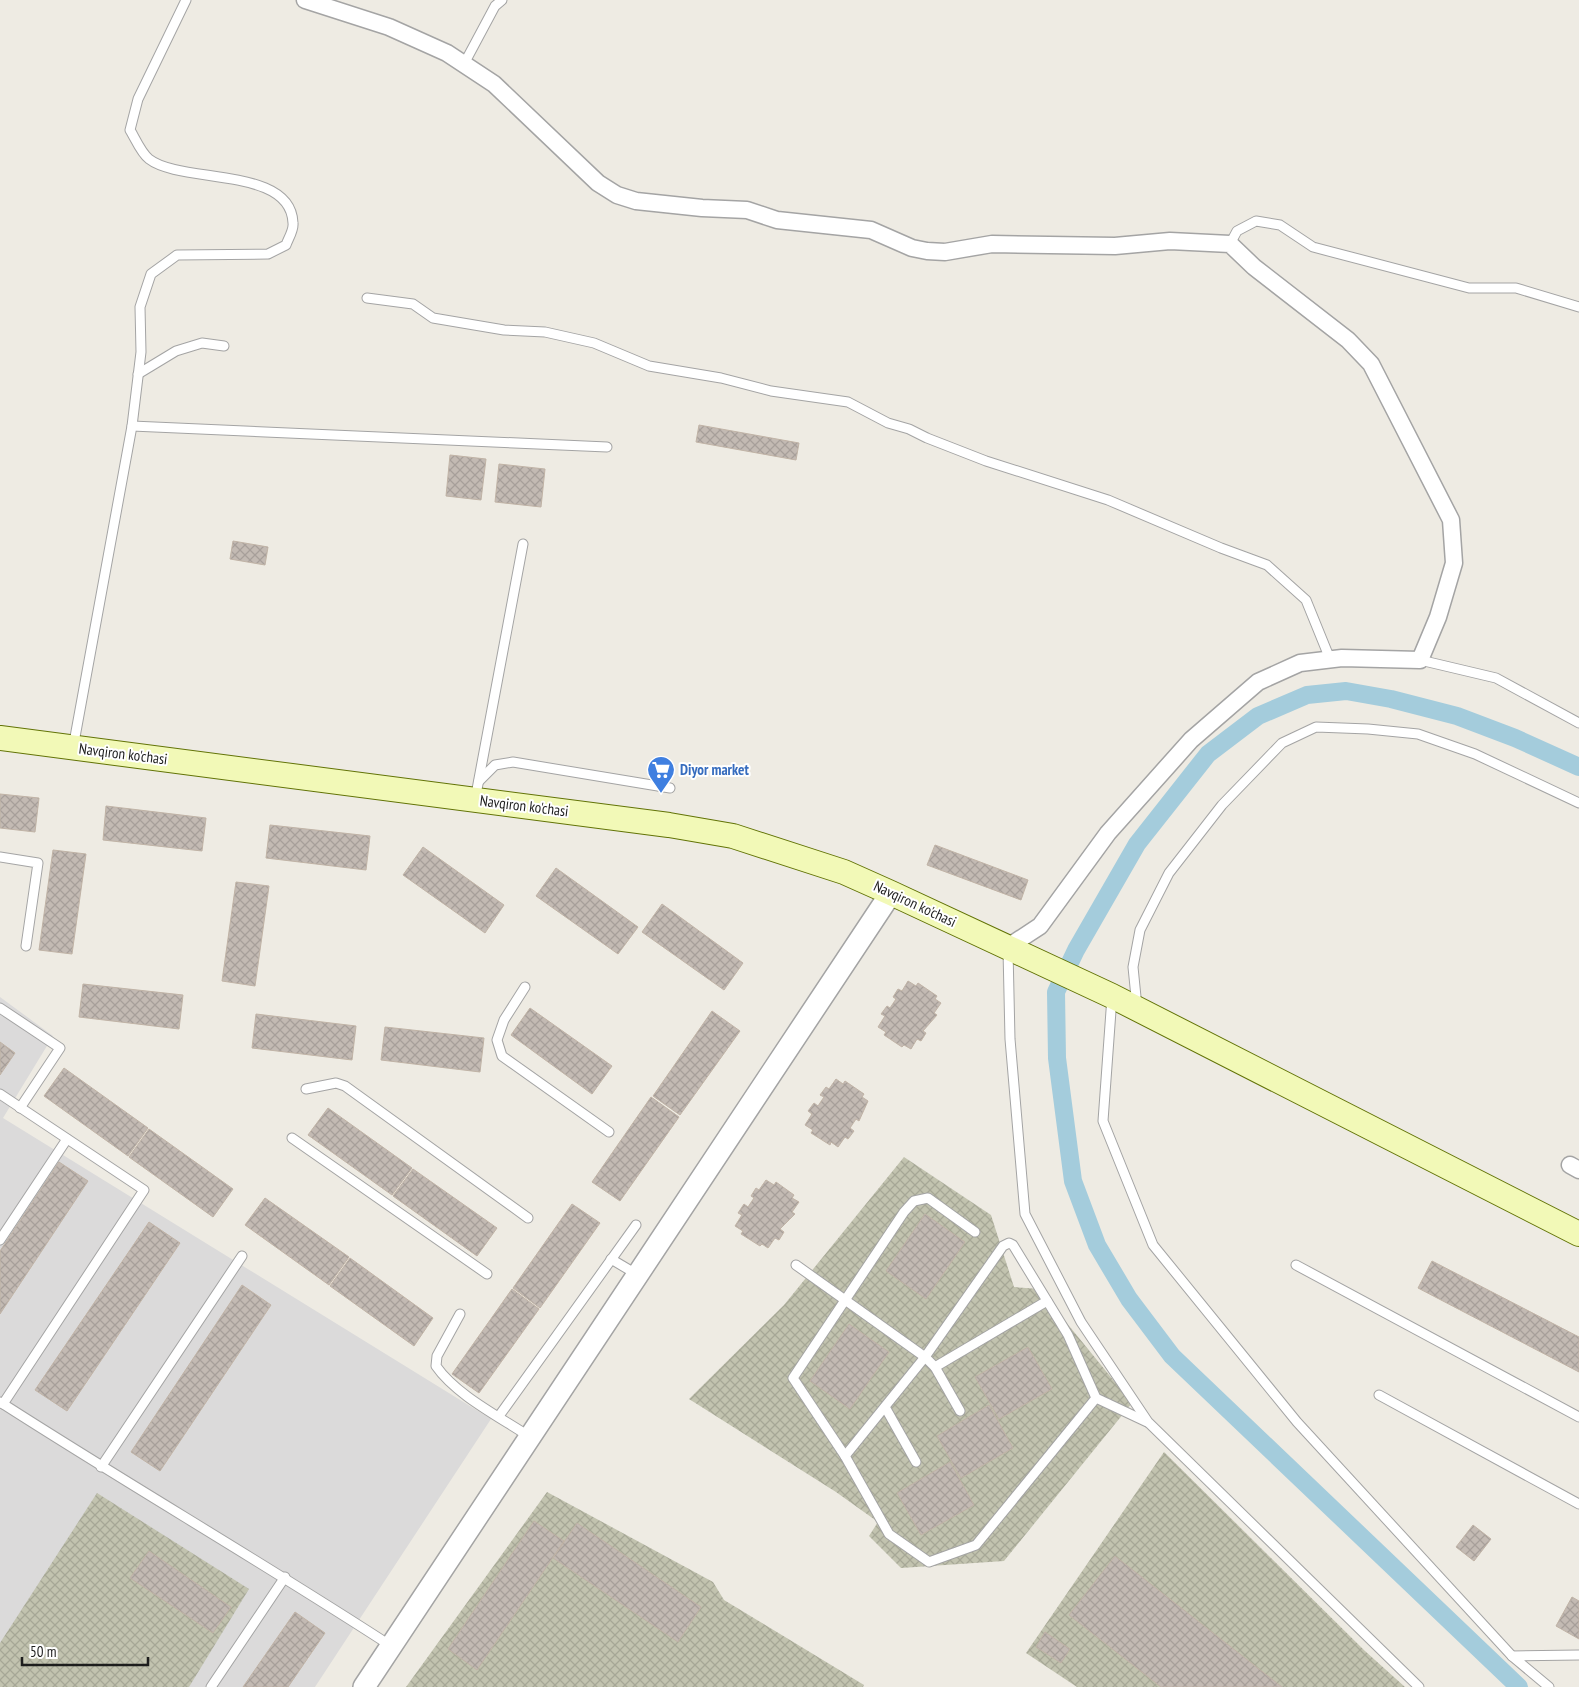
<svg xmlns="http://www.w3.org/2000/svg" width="1579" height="1687" viewBox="0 0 1579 1687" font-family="'PT Sans Narrow',sans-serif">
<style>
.residential{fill:#dbdada}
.construction{fill:url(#construction-cross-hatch)}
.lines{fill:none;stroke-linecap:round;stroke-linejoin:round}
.canal{stroke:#a4ccdc;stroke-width:18}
.building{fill:url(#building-cross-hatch);stroke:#c0b3a6}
.service-casing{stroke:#a4a4a4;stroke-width:11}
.minor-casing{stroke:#a4a4a4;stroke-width:19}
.tertiary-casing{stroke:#a4a4a4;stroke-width:24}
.secondary-casing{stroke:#627306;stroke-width:26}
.service{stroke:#fff;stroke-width:9}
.minor{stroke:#fff;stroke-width:16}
.tertiary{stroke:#fff;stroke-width:21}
.secondary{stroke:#f2f9b7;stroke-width:24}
.labels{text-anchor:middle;stroke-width:4;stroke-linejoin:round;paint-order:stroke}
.street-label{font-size:15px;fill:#1d1d1d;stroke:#fff}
.shop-label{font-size:15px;font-weight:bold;fill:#366cbe;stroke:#fff;text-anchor:start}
</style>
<defs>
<pattern id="construction-cross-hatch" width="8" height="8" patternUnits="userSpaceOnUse" patternTransform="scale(1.25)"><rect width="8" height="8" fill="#c2c3af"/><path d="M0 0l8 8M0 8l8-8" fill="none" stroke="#a6a796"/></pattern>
<pattern id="building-cross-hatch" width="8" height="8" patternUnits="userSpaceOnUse" patternTransform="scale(1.25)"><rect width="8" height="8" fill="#c3bab3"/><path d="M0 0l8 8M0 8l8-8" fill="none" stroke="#a79f9a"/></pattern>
</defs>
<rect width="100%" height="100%" fill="#eeebe3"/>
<path class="residential" d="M 0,997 L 53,1036 L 3,1118 L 491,1419 L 315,1687 L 0,1687 Z"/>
<g class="construction">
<path d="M 904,1157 L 991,1215 L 1014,1287 L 1039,1289 L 1132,1403 L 1004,1561 L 901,1568 L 869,1536 L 878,1522 L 836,1492 L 689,1399 L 784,1305 Z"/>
<path d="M 1164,1452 L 1365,1651 L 1405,1687 L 1077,1687 L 1026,1653 Z"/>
<path d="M 547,1492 L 713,1582 L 724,1600 L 864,1685 L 863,1687 L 406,1687 Z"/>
<path d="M 97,1493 L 249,1589 L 189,1687 L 0,1687 L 0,1643 Z"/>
</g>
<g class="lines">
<path class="canal" d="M 1519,1687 L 1172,1356 L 1129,1299 L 1097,1245 L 1073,1181 L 1057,1058 L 1056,992 L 1076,950 L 1137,844 L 1208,754 L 1258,716 L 1307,695 L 1346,691 L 1391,699 L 1457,716 L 1515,738 L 1579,767"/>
</g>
<g class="building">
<path d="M 699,425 L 799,443 L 796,460 L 696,442 Z"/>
<path d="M 450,455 L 486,459 L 481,500 L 446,496 Z"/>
<path d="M 499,464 L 545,469 L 541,507 L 495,502 Z"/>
<path d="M 233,541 L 268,547 L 265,565 L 230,559 Z"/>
<path d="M 0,794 L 39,798 L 35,832 L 0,828 Z"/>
<path d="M 106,806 L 206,818 L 202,851 L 103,840 Z"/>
<path d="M 270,825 L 370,836 L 366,870 L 266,858 Z"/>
<path d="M 935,845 L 1028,880 L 1021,900 L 927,865 Z"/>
<path d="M 423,847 L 504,905 L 485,933 L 403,875 Z"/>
<path d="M 53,850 L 86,854 L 72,954 L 39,950 Z"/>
<path d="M 556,868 L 638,927 L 618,954 L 536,896 Z"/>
<path d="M 236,882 L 269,886 L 255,986 L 222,981 Z"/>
<path d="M 662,904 L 743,963 L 724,990 L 642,932 Z"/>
<path d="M 908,981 L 916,986 L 918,983 L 937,996 L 935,999 L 941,1003 L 934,1013 L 937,1015 L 923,1031 L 926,1033 L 921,1041 L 917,1039 L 911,1049 L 904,1045 L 902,1047 L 884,1035 L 886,1032 L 878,1027 L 885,1016 L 881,1014 L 887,1006 L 890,1008 L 896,999 L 893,997 L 898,989 L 902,991 Z"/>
<path d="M 83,984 L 183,995 L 179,1029 L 79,1017 Z"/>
<path d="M 530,1008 L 612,1066 L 592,1094 L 511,1035 Z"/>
<path d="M 712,1011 L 740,1031 L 680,1115 L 653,1096 Z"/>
<path d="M 256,1014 L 356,1026 L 352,1060 L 252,1048 Z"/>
<path d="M 385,1027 L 484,1038 L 480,1072 L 381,1060 Z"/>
<path d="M 0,1042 L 15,1053 L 0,1075 Z"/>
<path d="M 64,1068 L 148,1128 L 128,1156 L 44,1096 Z"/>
<path d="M 836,1079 L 843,1084 L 845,1081 L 864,1094 L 862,1097 L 868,1101 L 859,1121 L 856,1119 L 850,1128 L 854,1131 L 848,1139 L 845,1137 L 838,1147 L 831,1142 L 830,1145 L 811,1133 L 813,1130 L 805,1125 L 812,1114 L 808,1111 L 814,1103 L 818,1106 L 824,1097 L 820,1095 L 826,1087 L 829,1089 Z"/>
<path d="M 651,1097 L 679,1117 L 620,1201 L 592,1182 Z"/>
<path d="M 328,1108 L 412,1168 L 392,1195 L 308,1135 Z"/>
<path d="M 149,1129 L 233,1189 L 213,1217 L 129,1157 Z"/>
<path d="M 59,1162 L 88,1181 L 0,1314 L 0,1251 Z"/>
<path d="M 413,1169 L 497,1228 L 477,1256 L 393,1196 Z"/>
<path d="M 766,1180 L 774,1185 L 776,1182 L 794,1195 L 792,1198 L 799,1202 L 792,1212 L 795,1214 L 780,1229 L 784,1232 L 779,1240 L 775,1238 L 768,1248 L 762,1244 L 760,1246 L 741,1234 L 743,1231 L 735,1226 L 742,1215 L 738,1213 L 744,1204 L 748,1207 L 754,1198 L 751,1196 L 756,1188 L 759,1190 Z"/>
<path d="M 265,1198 L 349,1257 L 329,1285 L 245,1225 Z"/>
<path d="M 572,1204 L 600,1223 L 540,1308 L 513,1288 Z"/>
<path d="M 925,1214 L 965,1242 L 926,1299 L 886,1271 Z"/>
<path d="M 149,1222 L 180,1243 L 67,1411 L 35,1390 Z"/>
<path d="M 350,1258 L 433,1318 L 414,1346 L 330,1286 Z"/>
<path d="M 1432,1261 L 1579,1337 L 1579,1372 L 1418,1288 Z"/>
<path d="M 242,1285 L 271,1305 L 160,1471 L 131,1452 Z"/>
<path d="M 512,1289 L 539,1309 L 479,1393 L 452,1374 Z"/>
<path d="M 849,1324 L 889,1352 L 850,1409 L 810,1381 Z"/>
<path d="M 1028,1347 L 1052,1389 L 999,1419 L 975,1377 Z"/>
<path d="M 989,1405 L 1013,1448 L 961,1478 L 937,1436 Z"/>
<path d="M 950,1462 L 974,1505 L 921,1535 L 897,1493 Z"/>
<path d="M 534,1521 L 564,1541 L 477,1670 L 448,1649 Z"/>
<path d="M 577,1523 L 701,1607 L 678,1642 L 553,1558 Z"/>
<path d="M 1473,1525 L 1491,1539 L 1474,1561 L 1456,1547 Z"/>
<path d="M 149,1551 L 231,1607 L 213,1633 L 130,1578 Z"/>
<path d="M 1115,1556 L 1282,1687 L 1161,1687 L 1069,1615 Z"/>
<path d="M 1572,1597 L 1579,1601 L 1579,1639 L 1556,1626 Z"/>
<path d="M 295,1612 L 325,1633 L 288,1687 L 243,1687 Z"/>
<path d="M 1045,1632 L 1070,1649 L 1061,1663 L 1036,1647 Z"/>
</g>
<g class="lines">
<defs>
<g id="service">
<path d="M 464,64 L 495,6 L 502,0"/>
<path d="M 1230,244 L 1237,231 L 1256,221 L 1280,225 L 1313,247 L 1469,288 L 1516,288 L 1579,307"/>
<path d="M 367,298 L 413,304 L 433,318 L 504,330 L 545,332 L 594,343 L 649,366 L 721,378 L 771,391 L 848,402 L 888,423 L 909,429 L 927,438 L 986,461 L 1108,500 L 1221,548 L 1267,565 L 1306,600 L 1330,659"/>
<path d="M 138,374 L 176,351 L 202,343 L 224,346"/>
<path d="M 132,426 L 607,447"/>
<path d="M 1420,660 L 1496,678 L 1579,723"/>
<path d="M 73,748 L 132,426 L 141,352 L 140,307 L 151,274 L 177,255 L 268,254 L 286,245 C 288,239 294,230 293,223 C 291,166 181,184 149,159 C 141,153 135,138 130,130 L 138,99 L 186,0"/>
<path d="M 479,781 L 495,765 L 513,762 L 670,788"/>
<path d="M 475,800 L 523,544"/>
<path d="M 0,857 L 38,863 L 26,946"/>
<path d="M 1008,950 L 1010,1039 L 1025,1214 L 1081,1322 L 1148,1422 L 1419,1687"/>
<path d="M 525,987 L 504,1020 L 497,1040 L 502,1056 L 609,1132"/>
<path d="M 1112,997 L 1103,1121 L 1153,1245 L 1297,1422 L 1512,1656 L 1549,1687"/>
<path d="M 1137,1007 L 1133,967 L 1140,930 L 1169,873 L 1222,805 L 1282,743 L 1316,727 L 1368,729 L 1418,734 L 1475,754 L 1579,803"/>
<path d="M 0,1008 L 60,1048 L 20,1108"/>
<path d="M 306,1089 L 336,1083 L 345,1086 L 528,1218"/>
<path d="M 0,1094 L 144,1190 L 3,1404"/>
<path d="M 292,1138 L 487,1274"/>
<path d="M 975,1232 L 928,1198 L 914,1201 L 904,1212 L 793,1378 L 845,1456 L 889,1534 L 929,1562 L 976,1545 L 1096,1398"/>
<path d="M 0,1240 L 67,1139"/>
<path d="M 611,1259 L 638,1275"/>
<path d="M 796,1265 L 925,1357 L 935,1367"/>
<path d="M 1296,1265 L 1579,1417"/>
<path d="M 460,1314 L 437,1356 L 436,1366 C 456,1395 500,1417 530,1437"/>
<path d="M 1379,1395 L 1579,1504"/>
<path d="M 0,1402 C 129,1485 262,1562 391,1646"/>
<path d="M 885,1407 L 916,1462"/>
<path d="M 960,1411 L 935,1367 L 1047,1301"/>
<path d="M 499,1416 L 636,1225"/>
<path d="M 845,1456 L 925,1357 L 1003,1246 L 1009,1243 L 1013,1245 L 1068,1335 L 1096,1398 L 1147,1422"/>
<path d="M 101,1467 L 242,1256"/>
<path d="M 1512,1656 L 1579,1655"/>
<path d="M 211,1687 L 285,1577"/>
</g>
<g id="minor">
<path d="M 305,0 L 389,27 L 447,53 L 494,84 L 598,183 L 617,195 L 636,201 L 702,208 L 747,210 L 777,220 L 871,230 L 912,248 L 927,251 L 945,252 L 992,244 L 1115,246 L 1170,241 L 1230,244 L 1254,267 L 1348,340 L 1371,364 L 1451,520 L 1454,563 L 1438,617 L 1420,660 L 1342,658 L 1300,663 L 1258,682 L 1191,740 L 1108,833 L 1040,926 L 1008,947"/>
<path d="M 1570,1165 L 1579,1170"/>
</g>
<path id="tertiary" d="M 364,1687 L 891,893"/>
<path id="secondary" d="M 0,738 L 669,825 L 733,836 L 844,872 L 891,893 L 1112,996 L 1579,1234"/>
</defs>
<use href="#service" class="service-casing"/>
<use href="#minor" class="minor-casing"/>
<use href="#tertiary" class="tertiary-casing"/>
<use href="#secondary" class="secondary-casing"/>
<use href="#service" class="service"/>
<use href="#minor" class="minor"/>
<use href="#tertiary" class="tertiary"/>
<use href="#secondary" class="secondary"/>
</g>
<defs>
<symbol id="supermarket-pin" viewBox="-11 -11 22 30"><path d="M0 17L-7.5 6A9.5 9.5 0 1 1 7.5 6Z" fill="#3f7fe0" stroke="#fff"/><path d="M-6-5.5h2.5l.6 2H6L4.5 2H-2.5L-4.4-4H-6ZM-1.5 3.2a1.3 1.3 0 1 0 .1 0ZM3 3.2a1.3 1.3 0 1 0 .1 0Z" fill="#fff"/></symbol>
</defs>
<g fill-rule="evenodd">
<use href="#supermarket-pin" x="645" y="754" width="32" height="43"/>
</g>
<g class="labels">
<g class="street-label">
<text transform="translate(123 754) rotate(7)" y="5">Navqiron ko'chasi</text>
<text transform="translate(524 806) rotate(7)" y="5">Navqiron ko'chasi</text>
<text transform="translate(915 904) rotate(25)" y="5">Navqiron ko'chasi</text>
</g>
<g class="shop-label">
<text x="680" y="775">Diyor market</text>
</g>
</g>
<path d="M22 1657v8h126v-8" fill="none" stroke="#1d1d1d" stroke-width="2.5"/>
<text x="30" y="1657" font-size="15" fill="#1d1d1d" stroke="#ffffff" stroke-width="4" paint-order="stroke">50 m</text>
</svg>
